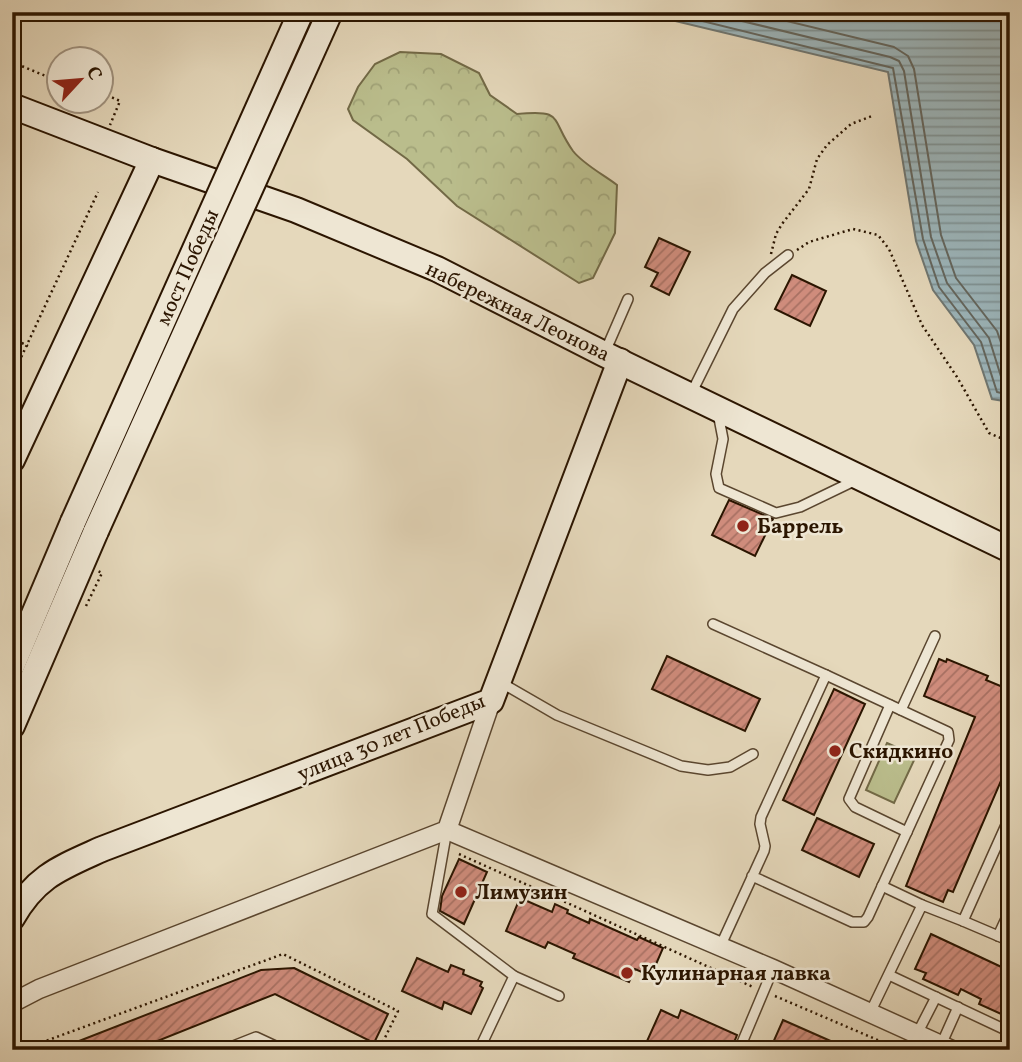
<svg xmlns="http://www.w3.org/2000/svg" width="1022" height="1062" viewBox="0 0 1022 1062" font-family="Vollkorn,serif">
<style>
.forest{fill:url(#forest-crowns);stroke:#726946;stroke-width:2}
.park{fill:#babd8c;stroke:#726946;stroke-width:2}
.water{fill:url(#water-rules);stroke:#6f7671;stroke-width:2}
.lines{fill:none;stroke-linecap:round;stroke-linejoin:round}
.shore{stroke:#64665e;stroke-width:2}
.building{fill:url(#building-hatch);stroke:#2b1500;stroke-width:2}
.service-casing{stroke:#5a462f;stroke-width:12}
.minor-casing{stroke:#5a462f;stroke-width:21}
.secondary-casing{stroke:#2b1500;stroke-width:28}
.path{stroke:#2b1500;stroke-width:2.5;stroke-dasharray:2 3.5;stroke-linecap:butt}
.service{stroke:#eee6d3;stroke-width:9}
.minor{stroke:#eee6d3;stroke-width:18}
.secondary{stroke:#eee6d3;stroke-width:24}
.secondary-bridge-casing{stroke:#2b1500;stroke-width:28;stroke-linecap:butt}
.secondary-bridge{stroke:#eee6d3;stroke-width:24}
.poi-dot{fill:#8f2418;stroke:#eee6d3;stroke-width:2.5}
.labels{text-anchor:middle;stroke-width:5;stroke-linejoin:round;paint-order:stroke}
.street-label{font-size:21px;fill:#2b1500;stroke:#eee6d3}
.poi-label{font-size:21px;font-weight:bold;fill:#2b1500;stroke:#eee6d3;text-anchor:start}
</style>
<defs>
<pattern id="forest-crowns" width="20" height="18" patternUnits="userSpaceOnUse" patternTransform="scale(1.75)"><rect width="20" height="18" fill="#babd8c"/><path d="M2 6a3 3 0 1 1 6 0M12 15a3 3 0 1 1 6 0" fill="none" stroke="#a0a277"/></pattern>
<pattern id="water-rules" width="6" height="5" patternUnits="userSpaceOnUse" patternTransform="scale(1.75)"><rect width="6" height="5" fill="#9cb6bc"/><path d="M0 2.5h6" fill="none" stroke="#7f9396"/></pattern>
<pattern id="building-hatch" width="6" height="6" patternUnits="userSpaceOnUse" patternTransform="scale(1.75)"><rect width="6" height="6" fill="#cf8c7c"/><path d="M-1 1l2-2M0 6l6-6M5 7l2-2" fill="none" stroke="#a87163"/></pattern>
</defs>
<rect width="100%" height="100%" fill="#e5d8bb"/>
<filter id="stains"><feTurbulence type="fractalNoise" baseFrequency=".00286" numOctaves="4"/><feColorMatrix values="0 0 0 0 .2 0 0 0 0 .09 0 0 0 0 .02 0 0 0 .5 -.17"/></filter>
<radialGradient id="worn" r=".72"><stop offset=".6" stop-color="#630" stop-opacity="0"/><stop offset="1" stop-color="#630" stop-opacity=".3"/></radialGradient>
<path class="forest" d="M 400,52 L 441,54 L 479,73 L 490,95 L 517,114 C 565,109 550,119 573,151 C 583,164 604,175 617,185 L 615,233 L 593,278 L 579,283 L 457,206 L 407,159 L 353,120 L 348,109 L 358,87 L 375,64 Z"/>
<path class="park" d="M 887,743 L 916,756 L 894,803 L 866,790 Z"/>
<path class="water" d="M 581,12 L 1010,12 L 1010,402 L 992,399 L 974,345 L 933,290 L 916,241 L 888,72 L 667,19 Z"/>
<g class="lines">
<g class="shore">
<path d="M 666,12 L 893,68 L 923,239 L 939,287 L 981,342 L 997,392 L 1010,395"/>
<path d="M 705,12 L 890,57 L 899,61 L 904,71 L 931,237 L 947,283 L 989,338 L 1003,383 L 1010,386"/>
<path d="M 750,12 L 894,47 L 908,56 L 914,69 L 941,235 L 956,278 L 997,331 L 1010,369"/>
</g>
</g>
<g class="building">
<path d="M 659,238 L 690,252 L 669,295 L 651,286 L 658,273 L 645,267 Z"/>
<path d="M 792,275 L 826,291 L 810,326 L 775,309 Z"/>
<path d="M 729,500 L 773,519 L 755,556 L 712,535 Z"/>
<path d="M 667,656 L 760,699 L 745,731 L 652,689 Z"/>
<path d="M 939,659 L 946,662 L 947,659 L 988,676 L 986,680 L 1010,690 L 1010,760 L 953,892 L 948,890 L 943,902 L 906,886 L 975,717 L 924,696 Z"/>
<path d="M 834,689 L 865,704 L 814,815 L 783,800 Z"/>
<path d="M 817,818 L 874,844 L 859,877 L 802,850 Z"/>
<path d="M 459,859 L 487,872 L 464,924 L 440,911 L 442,896 Z"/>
<path d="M 520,898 L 552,912 L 555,904 L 568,910 L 567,913 L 589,923 L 590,919 L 637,940 L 639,937 L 663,948 L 651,976 L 635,969 L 629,982 L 573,958 L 575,954 L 548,942 L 545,948 L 506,931 Z"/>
<path d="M 931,934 L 1010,971 L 1010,1018 L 979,1004 L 981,999 L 961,989 L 958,995 L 923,979 L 926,973 L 915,969 Z"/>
<path d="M 417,958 L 448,972 L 451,965 L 464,970 L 463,974 L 482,982 L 480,986 L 483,988 L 471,1014 L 444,1002 L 442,1009 L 402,991 Z"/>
<path d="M 294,968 L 388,1014 L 374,1043 L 275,994 L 135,1050 L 56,1050 L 261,970 Z"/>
<path d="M 661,1010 L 678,1018 L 681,1010 L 737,1035 L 731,1050 L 643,1050 Z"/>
<path d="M 783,1020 L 851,1050 L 782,1050 L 772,1045 Z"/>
</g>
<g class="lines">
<defs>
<g id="service">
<path d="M 605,352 L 628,299"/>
<path d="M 691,394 L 733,309 L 765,273 L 788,255"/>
<path d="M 718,413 L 723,439 L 716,474 L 719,488 L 776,513 L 800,507 L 856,480"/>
<path d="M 713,624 L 826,675"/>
<path d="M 500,682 L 557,715 L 681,766 L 708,770 L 730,767 L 753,754"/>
<path d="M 890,705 L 849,799 L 855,807 L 907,832"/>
<path d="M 901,710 L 935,636"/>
<path d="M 1010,816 L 963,921 L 1010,941"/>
<path d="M 447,830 L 432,914 L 514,976 L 479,1050"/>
<path d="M 882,886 L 922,905"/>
<path d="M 998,936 L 1010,910"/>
<path d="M 720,947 L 764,851 L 765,846 L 760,824 L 761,817 L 826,675 L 948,732 L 949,740 L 868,917 L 864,922 L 852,922 L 752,876"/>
<path d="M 889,975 L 1010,1032"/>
<path d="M 514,976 L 559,996"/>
<path d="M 870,1013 L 922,905 L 963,921"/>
<path d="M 917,1034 L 936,997"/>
<path d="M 941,1045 L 958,1007"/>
<path d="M 223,1050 L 256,1037 L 284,1050"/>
<path d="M 739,1050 L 773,969"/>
</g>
<g id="minor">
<path d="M 447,830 L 773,969 L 952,1050"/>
<path d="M 12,1003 L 39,989 L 447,830 L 491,701"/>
</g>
<g id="secondary">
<path d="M 12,106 L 152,160 L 296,210 L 437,269 L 604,354 L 1010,550"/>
<path d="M 12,460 L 152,160"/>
<path d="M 12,666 L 73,522"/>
<path d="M 12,726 L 96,531"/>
<path d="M 12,918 C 36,876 60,868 102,849 L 491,701 L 620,361"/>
</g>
</defs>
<use href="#service" class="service-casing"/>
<use href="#minor" class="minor-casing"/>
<use href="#secondary" class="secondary-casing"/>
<g class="path">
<path d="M 12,62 L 60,82"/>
<path d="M 102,93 L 120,101 L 110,125"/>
<path d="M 797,250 L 809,242 L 853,229 L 878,235 L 889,249 L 922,325 L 957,377 L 989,433 L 1010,442"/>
<path d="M 771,254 L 776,234 L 782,224 L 809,189 L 817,159 L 827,145 L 851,124 L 872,116"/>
<path d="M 12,338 L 28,346"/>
<path d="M 12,377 L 98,192"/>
<path d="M 12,589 L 21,594"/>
<path d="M 86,606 L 102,573 L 98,571"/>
<path d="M 459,854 L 753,987"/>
<path d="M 775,996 L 901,1050"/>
<path d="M 21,1050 L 283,954 L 398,1011 L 379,1050"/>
</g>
<use href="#service" class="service"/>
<use href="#minor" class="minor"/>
<use href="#secondary" class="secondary"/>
<defs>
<g id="secondary-bridge">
<path d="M 73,522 L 301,12"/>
<path d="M 96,531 L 330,12"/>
</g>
</defs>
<use href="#secondary-bridge" class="secondary-bridge-casing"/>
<use href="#secondary-bridge" class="secondary-bridge"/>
</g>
<g class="poi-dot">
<circle cx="743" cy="526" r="7"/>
<circle cx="835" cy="751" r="7"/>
<circle cx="461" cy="892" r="7"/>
<circle cx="627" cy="973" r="7"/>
</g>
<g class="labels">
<g class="street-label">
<text transform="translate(187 267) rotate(-66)" y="7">мост Победы</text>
<text transform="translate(518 311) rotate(26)" y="7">набережная Леонова</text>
<text transform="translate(391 737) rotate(-22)" y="7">улица 30 лет Победы</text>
</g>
<g class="poi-label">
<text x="757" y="533">Баррель</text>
<text x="849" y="758">Скидкино</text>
<text x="475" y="899">Лимузин</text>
<text x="641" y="980">Кулинарная лавка</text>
</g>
</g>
<rect width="1022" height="1062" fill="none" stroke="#e5d8bb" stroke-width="42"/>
<rect x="14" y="14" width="994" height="1034" fill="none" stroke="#2b1500" stroke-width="3.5"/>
<rect x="21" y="21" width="980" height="1020" fill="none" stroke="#2b1500" stroke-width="2"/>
<g transform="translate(80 80) rotate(64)"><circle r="33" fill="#eee6d3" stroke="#a0927f" stroke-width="2"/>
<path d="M0-5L12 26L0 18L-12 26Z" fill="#8f2418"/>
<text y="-10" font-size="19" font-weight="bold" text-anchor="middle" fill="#2b1500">С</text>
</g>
<rect width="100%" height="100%" filter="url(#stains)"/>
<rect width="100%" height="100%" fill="url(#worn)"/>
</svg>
